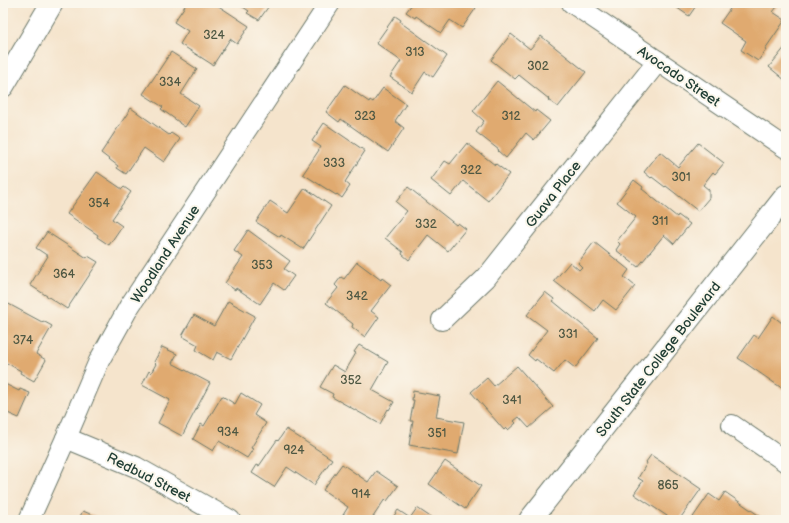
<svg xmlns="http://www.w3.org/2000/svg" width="789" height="523" viewBox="0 0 789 523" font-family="'Balsamiq Sans',sans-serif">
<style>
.building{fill:#e0aa70}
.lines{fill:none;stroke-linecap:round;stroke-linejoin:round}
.street-casing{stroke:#6a7769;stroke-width:22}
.secondary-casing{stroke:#6a7769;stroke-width:24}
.highway-casing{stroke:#6a7769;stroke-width:24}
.street{stroke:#fff;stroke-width:20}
.secondary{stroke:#fff;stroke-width:22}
.highway{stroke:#fff;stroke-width:22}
.labels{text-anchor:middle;stroke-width:4;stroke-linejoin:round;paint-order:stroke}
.number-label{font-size:12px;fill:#4f5843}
.street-label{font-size:14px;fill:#1f3d34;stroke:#fbf7ec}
</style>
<rect width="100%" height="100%" fill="#fbf7ec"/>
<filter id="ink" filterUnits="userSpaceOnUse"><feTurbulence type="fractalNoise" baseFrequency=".025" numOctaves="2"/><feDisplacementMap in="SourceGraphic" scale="8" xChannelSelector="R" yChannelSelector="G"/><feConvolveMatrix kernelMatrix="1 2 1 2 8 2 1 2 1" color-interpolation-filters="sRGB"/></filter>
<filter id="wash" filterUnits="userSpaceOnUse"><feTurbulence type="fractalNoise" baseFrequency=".012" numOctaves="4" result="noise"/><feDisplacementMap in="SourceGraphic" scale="16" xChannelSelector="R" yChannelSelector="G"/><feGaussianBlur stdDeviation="0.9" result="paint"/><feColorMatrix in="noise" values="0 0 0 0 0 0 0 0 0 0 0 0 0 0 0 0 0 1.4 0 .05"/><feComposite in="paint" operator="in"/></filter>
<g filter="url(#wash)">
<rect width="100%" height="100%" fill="#f5e4cc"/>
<g id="blocks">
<g class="building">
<path d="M 187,3 L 214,3 L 249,26 L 237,44 L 230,39 L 213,65 L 180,44 L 188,31 L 174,22 Z"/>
<path d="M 237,3 L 271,3 L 259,20 L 247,13 L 249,11 Z"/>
<path d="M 413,3 L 468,3 L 476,8 L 462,28 L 450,20 L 441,33 L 416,16 L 415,18 L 406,12 Z"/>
<path d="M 670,3 L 698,3 L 689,16 Z"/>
<path d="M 734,3 L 780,3 L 773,12 L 785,20 L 765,49 L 766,50 L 758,61 L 741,50 L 746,41 L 720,23 Z"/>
<path d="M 395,16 L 401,20 L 400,22 L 447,56 L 433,77 L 425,72 L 412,92 L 390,77 L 401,61 L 376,43 Z"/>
<path d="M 511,34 L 530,49 L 541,36 L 586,72 L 558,107 L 548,100 L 549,99 L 519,75 L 515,79 L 491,60 Z"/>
<path d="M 786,46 L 786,81 L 769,67 Z"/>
<path d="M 171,52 L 197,69 L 181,94 L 199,106 L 185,127 L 179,123 L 179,122 L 161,109 L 163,107 L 143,94 Z"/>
<path d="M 497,81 L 535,112 L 536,110 L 550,121 L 534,140 L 526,133 L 506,158 L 498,151 L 499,150 L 476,132 L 484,121 L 473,111 Z"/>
<path d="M 345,85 L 369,102 L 370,100 L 373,102 L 383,88 L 406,104 L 395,121 L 404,128 L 388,152 L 341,119 L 339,122 L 326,112 Z"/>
<path d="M 131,108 L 169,135 L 171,133 L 180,139 L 164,162 L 144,148 L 126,174 L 117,168 L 118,166 L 101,153 Z"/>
<path d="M 324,123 L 365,151 L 345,182 L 350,186 L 342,198 L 337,194 L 336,195 L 303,174 L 321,147 L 312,141 Z"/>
<path d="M 467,143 L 495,165 L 496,164 L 509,174 L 488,201 L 463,181 L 451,196 L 431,180 L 445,161 L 450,164 Z"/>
<path d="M 698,143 L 724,163 L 715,174 L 713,172 L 703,185 L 709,190 L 709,198 L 698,211 L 666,186 L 665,187 L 652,177 L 651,178 L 644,172 L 660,152 L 678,167 Z"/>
<path d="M 97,172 L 122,189 L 124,187 L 131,192 L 112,219 L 122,226 L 109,245 L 97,237 L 98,235 L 67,214 Z"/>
<path d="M 634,180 L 643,187 L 642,189 L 677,217 L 678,215 L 690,224 L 674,244 L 664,235 L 638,267 L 616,250 L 620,244 L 617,241 L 636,217 L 617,202 Z"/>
<path d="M 408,187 L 456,225 L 458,223 L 466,229 L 448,251 L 428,235 L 409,260 L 402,254 L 403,252 L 385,238 L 407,211 L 396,202 Z"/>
<path d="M 305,188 L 331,206 L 303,249 L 281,235 L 280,237 L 256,222 L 270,201 L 288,213 Z"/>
<path d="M 248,230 L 290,261 L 284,269 L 294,276 L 284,290 L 274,283 L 260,304 L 236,288 L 235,290 L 225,283 L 243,257 L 234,251 Z"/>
<path d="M 47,232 L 87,258 L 88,256 L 98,262 L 67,309 L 30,285 L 48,256 L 36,248 Z"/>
<path d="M 594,242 L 629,270 L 624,277 L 635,286 L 616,310 L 603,300 L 595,311 L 568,290 L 567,291 L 554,281 L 570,262 L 579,270 L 582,267 L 578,263 Z"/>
<path d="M 357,262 L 381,280 L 382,278 L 391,285 L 371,311 L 379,317 L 365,337 L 352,327 L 353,324 L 326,303 L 338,288 L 335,285 L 341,277 L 344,279 Z"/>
<path d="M 545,292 L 554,299 L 553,301 L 598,338 L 575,368 L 565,360 L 554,373 L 536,359 L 535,361 L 528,355 L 547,330 L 527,315 Z"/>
<path d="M 3,301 L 42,322 L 43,321 L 52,326 L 36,354 L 46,360 L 34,381 L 20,373 L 21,371 L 3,361 Z"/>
<path d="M 228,301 L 255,316 L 231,359 L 217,352 L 213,360 L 196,350 L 198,345 L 182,336 L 194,315 L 214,326 Z"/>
<path d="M 773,316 L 786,326 L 786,391 L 738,358 L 754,335 L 758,338 Z"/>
<path d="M 359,345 L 388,362 L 372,390 L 394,402 L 389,410 L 388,409 L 380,424 L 332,397 L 333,394 L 320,387 L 333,365 L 345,372 L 356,353 L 354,352 Z"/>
<path d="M 162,347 L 177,354 L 172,363 L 210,383 L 182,436 L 158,423 L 170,400 L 142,385 L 149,371 L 151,373 L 156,364 L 154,362 Z"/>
<path d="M 517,366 L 553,407 L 529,428 L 519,417 L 514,421 L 516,423 L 508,430 L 506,428 L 504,430 L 471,392 L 487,378 L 494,386 Z"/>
<path d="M 3,383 L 19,391 L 20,389 L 30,393 L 19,418 L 3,411 Z"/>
<path d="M 413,391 L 440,396 L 436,417 L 464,422 L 458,454 L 409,445 L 413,421 L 410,421 L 414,400 L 412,400 Z"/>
<path d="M 241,393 L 260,405 L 254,415 L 266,423 L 251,448 L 253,449 L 247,458 L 219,441 L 213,451 L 193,439 L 201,424 L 204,426 L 222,396 L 235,404 Z"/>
<path d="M 286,429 L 332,459 L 314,485 L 287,467 L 274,487 L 252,473 L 257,465 L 259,466 L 277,440 L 278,441 Z"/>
<path d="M 651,455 L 701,489 L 679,520 L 673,520 L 634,494 L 643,481 L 638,478 L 647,463 L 646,462 Z"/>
<path d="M 445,461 L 481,486 L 465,509 L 429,484 Z"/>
<path d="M 342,464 L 368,482 L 376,471 L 398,486 L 387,501 L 385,499 L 371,520 L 340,520 L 348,507 L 323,490 Z"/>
<path d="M 725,492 L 764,519 L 763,520 L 691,520 L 709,494 L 719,501 Z"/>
<path d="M 417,508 L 435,520 L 391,520 L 398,510 L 410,518 Z"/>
<path d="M 83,511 L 104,520 L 78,520 Z"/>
</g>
</g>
</g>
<g filter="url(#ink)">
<use href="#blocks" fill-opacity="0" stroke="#6a7769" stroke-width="1"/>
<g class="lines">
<defs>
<g id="street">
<path d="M 572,3 L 786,148"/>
<path d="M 442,320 L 486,278 L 658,61"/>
<path d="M 732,425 L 786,462"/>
<path d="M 66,438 L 136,467 L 230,520"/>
<path d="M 29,520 L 66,438 L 99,361 L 129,307 L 330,3"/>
</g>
<path id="secondary" d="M 530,520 L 786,196"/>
<path id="highway" d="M 3,86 L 52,3"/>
</defs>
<use href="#street" class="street-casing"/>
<use href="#secondary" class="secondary-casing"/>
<use href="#highway" class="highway-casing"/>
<use href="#street" class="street"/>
<use href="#secondary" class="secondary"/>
<use href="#highway" class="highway"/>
</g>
</g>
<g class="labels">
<g class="number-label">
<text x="214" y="39">324</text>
<text x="415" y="56">313</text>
<text x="538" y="70">302</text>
<text x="170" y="86">334</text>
<text x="365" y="120">323</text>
<text x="511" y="120">312</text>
<text x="334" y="167">333</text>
<text x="471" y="174">322</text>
<text x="681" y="181">301</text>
<text x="99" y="207">354</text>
<text x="660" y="225">311</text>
<text x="426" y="228">332</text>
<text x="262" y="269">353</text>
<text x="64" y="278">364</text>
<text x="357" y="300">342</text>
<text x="568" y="338">331</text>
<text x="23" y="344">374</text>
<text x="351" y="384">352</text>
<text x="512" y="404">341</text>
<text x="228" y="436">934</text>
<text x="437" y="437">351</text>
<text x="294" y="454">924</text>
<text x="668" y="489">865</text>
<text x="361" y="498">914</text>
</g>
<g class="street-label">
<text transform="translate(679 76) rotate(34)" y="5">Avocado Street</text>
<text transform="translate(553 194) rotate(-52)" y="5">Guava Place</text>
<text transform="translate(165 254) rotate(-57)" y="5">Woodland Avenue</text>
<text transform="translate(658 359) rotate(-52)" y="5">South State College Boulevard</text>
<text transform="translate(149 477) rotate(27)" y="5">Redbud Street</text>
</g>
</g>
<rect width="789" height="523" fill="none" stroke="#fbf7ec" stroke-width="16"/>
</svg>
